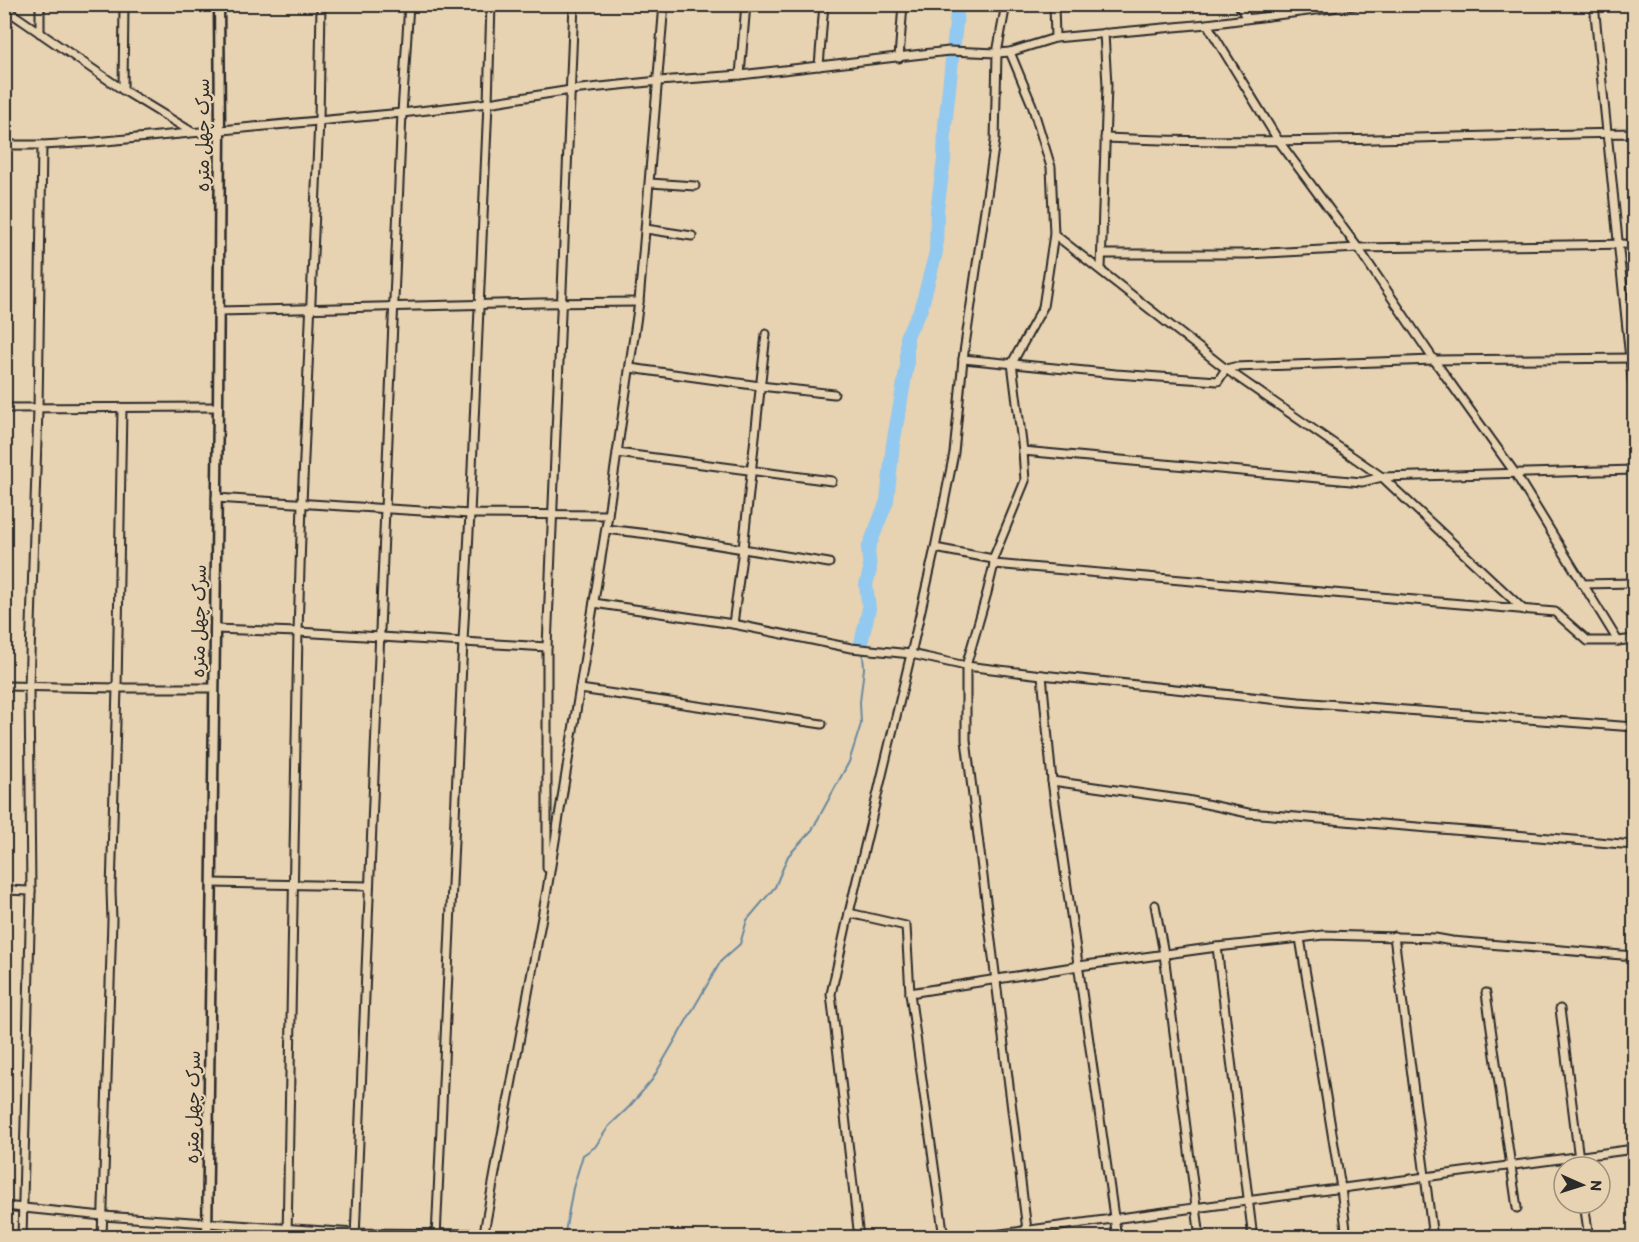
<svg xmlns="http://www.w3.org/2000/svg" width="1639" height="1242" viewBox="0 0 1639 1242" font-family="Itim,'Playpen Sans Arabic',sans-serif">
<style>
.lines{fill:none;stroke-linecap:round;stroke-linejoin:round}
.stream{stroke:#698aa1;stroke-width:2}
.river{stroke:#92c9f0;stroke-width:14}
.minor-casing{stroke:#2b2b2b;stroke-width:11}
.tertiary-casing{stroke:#2b2b2b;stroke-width:13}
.minor{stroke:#e7d2b1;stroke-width:7}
.tertiary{stroke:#e7d2b1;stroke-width:8}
.labels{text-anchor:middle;stroke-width:4.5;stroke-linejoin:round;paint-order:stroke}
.street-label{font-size:18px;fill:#2b2b2b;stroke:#e7d2b1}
</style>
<rect width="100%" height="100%" fill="#e7d2b1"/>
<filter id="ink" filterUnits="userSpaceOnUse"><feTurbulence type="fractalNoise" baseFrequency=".0167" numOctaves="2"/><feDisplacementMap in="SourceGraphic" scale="12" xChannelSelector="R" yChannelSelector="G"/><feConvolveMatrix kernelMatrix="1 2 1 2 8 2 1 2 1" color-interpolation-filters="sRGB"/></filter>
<g filter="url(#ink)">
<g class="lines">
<path class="stream" d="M 564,1238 L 573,1188 L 583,1155 L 595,1147 L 609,1126 L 629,1107 L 652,1080 L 721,961 L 740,944 L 747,920 L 775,887 L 788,856 L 812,830 L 849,762 L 861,724 L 860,702 L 864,668 L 863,655"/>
<path class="river" d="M 861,643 L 869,609 L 866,585 L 870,570 L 868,549 L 887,501 L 893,444 L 907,366 L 907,335 L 921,309 L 936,252 L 937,210 L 944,160 L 945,126 L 958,4"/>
<defs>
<g id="minor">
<path d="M 40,4 L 40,33"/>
<path d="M 1054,4 L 1055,38"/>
<path d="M 1238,4 L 1247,18"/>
<path d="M 1594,4 L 1634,398"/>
<path d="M 4,8 L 123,90 L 192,132"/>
<path d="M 1207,24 L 1278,140 L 1358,248 L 1434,360 L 1515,473 L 1618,641"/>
<path d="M 1010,52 L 1032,105 L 1051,167 L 1054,234 L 1226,369 L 1382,477 L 1524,610"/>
<path d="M 899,58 L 903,4"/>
<path d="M 819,66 L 824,4"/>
<path d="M 740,75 L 746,4"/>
<path d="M 123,90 L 124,4"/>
<path d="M 1105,138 C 1281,146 1458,135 1634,133"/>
<path d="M 4,145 L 42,145 L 95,142 L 402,113 L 488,103 L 571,90 L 659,81 L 740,75 L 949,51 L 997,53 L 1010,52 L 1055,38 L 1207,24 L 1363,4"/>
<path d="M 650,183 L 695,186"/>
<path d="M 646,229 L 692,236"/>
<path d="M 1102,254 L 1247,254 L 1358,248 L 1634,244"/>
<path d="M 1101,269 L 1107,85 L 1104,33"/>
<path d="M 218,311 L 539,303 L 639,302"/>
<path d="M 963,359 L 1116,374 L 1218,381 L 1226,369 L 1234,367 L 1434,360 L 1634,358"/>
<path d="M 630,368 L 760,386 L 834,394"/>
<path d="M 4,408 L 218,407"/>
<path d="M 1023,451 L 1012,363 L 1043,307 L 1054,234"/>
<path d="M 617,453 L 832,481"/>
<path d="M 216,498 L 470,514 L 608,515"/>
<path d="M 606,529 L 657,535 L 829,563"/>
<path d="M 935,548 L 993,559 L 994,564 L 1555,612 L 1588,641 L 1618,641 L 1634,639"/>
<path d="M 993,559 L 1025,481 L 1023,451 L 1362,482 L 1382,477 L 1634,470"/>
<path d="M 994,564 L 987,593 L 966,666 L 966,740 L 1028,1238"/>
<path d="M 1582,584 L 1634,583"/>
<path d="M 594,603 L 733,624 L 851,648 L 911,654 L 966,666 L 1042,675 L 1299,702 L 1634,727"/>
<path d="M 733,624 L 743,549 L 766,334"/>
<path d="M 215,629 L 298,632 L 547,647"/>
<path d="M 1042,675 L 1052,781 L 1117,1238"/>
<path d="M 4,686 L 117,688 L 214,688"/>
<path d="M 580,689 L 822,724"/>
<path d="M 1052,781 L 1187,800 L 1248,813 L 1634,845"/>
<path d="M 547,868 L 547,647 L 574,4"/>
<path d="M 212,883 L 369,886"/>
<path d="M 4,890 L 31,891"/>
<path d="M 1155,905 L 1164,954 L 1200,1238"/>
<path d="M 849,913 L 906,926 L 910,993 L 944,1238"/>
<path d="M 1394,936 L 1433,1238"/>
<path d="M 1300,938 L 1341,1188 L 1347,1238"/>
<path d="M 1217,947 L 1253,1238"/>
<path d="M 910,993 L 1079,966 L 1217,947 L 1300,938 L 1323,935 L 1435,938 L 1452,941 L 1634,956"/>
<path d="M 1486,993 L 1517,1208"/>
<path d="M 1560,1009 L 1580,1167"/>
<path d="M 1584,1203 L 1589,1238"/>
<path d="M 4,1206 L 103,1216 L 355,1233 L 484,1234"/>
<path d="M 22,1238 L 31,891 L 29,687 L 38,409 L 42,145"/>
<path d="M 102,1238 L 112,920 L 111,890 L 117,688 L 122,408"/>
<path d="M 287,1238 L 298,632 L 302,503 L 319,120 L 321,4"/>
<path d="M 355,1238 L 385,509 L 402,113 L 409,4"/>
<path d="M 436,1238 L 463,641 L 470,514 L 488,103 L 491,4"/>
<path d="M 483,1238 L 547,890 L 608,515 L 639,302 L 664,4"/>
<path d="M 859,1238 L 831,994 L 849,913 L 911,654 L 935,548 L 954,453 L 963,359 L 995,141 L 997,53 L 1006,4"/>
<path d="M 971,1238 L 1634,1149"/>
</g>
<path id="tertiary" d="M 207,1238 L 218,407 L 220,130 L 219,4"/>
</defs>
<use href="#minor" class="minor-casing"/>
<use href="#tertiary" class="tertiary-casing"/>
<use href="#minor" class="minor"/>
<use href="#tertiary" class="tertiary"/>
</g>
</g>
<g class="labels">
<g class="street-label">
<text transform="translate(203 135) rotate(-90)" y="6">سرک چهل متره</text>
<text transform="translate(199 621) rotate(-89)" y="6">سرک چهل متره</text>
<text transform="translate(193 1107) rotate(-89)" y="6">سرک چهل متره</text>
</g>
</g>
<rect width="1639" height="1242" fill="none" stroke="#e7d2b1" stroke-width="24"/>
<rect x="12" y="12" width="1615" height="1218" fill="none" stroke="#2b2b2b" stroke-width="2" filter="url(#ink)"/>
<g transform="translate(1582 1185) rotate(93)"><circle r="28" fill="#e7d2b1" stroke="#9c8f7b" stroke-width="1.5"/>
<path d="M0-4.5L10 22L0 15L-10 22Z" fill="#2b2b2b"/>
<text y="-9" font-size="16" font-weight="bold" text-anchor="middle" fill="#2b2b2b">N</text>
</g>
</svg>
